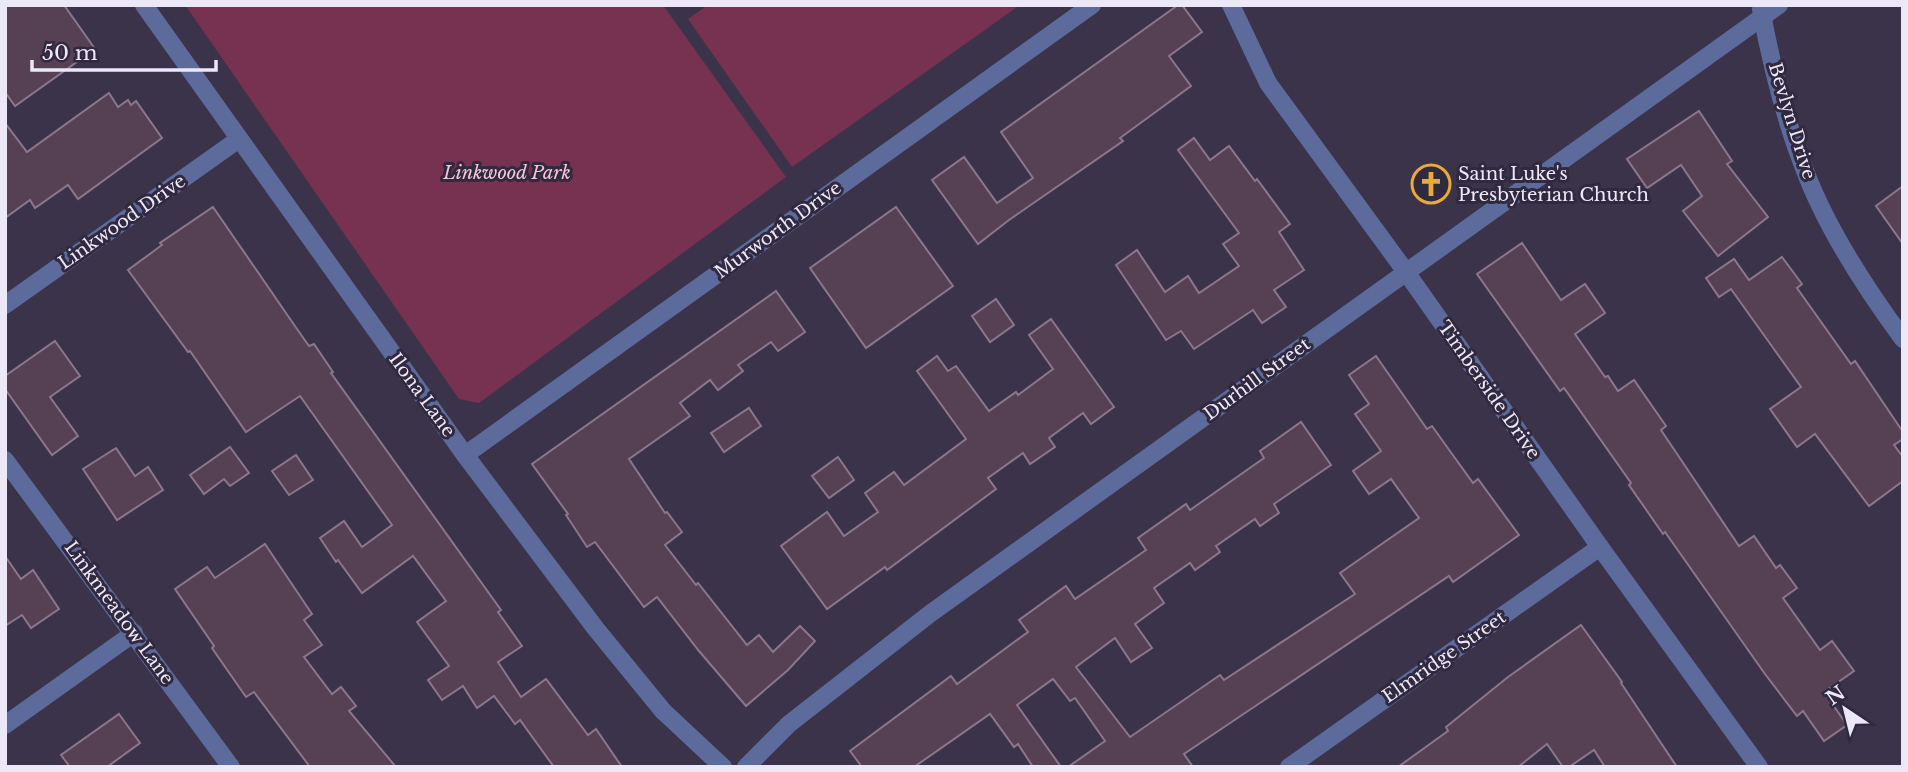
<svg xmlns="http://www.w3.org/2000/svg" width="1908" height="772" viewBox="0 0 1908 772" font-family="'Libre Baskerville',serif">
<style>
.green{fill:#763250}
.building{fill:#554054;stroke:#8c768c;stroke-width:2}
.lines{fill:none;stroke-linecap:round;stroke-linejoin:round}
.minor{stroke:#5d6b9c;stroke-width:18}
.labels{text-anchor:middle;stroke-width:6;stroke-linejoin:round;paint-order:stroke}
.street-label{font-size:18px;fill:#ede8f7;stroke:#30293f}
.park-label{font-size:18px;font-style:italic;fill:#f5c6d7;stroke:#30293f}
.poi-label{font-size:18px;fill:#ede8f7;stroke:#30293f;text-anchor:start}
</style>
<rect width="100%" height="100%" fill="#3a334a"/>
<g class="green">
<path d="M 185,5 L 663,5 L 786,177 L 479,403 L 459,399 Z"/>
<path d="M 708,5 L 1020,5 L 792,167 L 688,19 Z"/>
</g>
<g class="building">
<path d="M 5,5 L 64,5 L 95,49 L 15,106 L 5,92 Z"/>
<path d="M 1178,5 L 1182,5 L 1202,32 L 1169,56 L 1191,86 L 1120,138 L 1123,141 L 1009,220 L 978,244 L 932,180 L 964,157 L 997,203 L 1033,178 L 1001,132 Z"/>
<path d="M 109,93 L 118,107 L 128,100 L 131,105 L 136,101 L 162,138 L 78,199 L 68,185 L 35,208 L 30,200 L 5,218 L 5,123 L 27,152 Z"/>
<path d="M 1699,111 L 1732,161 L 1727,164 L 1768,217 L 1718,256 L 1683,211 L 1702,196 L 1681,165 L 1647,188 L 1627,159 Z"/>
<path d="M 1194,138 L 1210,160 L 1229,146 L 1255,181 L 1257,179 L 1290,224 L 1279,232 L 1304,270 L 1274,290 L 1286,307 L 1262,323 L 1253,310 L 1194,349 L 1181,331 L 1166,340 L 1116,265 L 1137,250 L 1165,292 L 1188,276 L 1199,293 L 1239,266 L 1223,244 L 1239,233 L 1178,150 Z"/>
<path d="M 1903,186 L 1903,244 L 1876,206 Z"/>
<path d="M 213,207 L 297,329 L 309,346 L 314,344 L 333,372 L 331,373 L 501,610 L 498,612 L 522,646 L 498,662 L 521,697 L 546,679 L 588,735 L 596,729 L 622,767 L 554,767 L 520,720 L 515,724 L 494,696 L 477,708 L 463,686 L 442,700 L 428,680 L 449,666 L 417,622 L 446,601 L 413,556 L 362,593 L 338,560 L 336,562 L 320,538 L 344,521 L 362,547 L 392,525 L 300,396 L 246,432 L 190,351 L 188,352 L 128,270 L 162,245 L 160,243 Z"/>
<path d="M 896,207 L 953,286 L 866,348 L 810,268 Z"/>
<path d="M 1522,243 L 1561,300 L 1585,284 L 1605,313 L 1575,334 L 1605,377 L 1608,376 L 1618,391 L 1634,380 L 1666,426 L 1661,430 L 1739,546 L 1754,536 L 1776,568 L 1780,565 L 1797,588 L 1783,598 L 1820,650 L 1832,641 L 1854,671 L 1824,692 L 1847,725 L 1824,741 L 1803,711 L 1797,716 L 1765,674 L 1665,532 L 1663,534 L 1629,485 L 1631,483 L 1564,388 L 1560,391 L 1477,274 Z"/>
<path d="M 1782,257 L 1802,284 L 1797,288 L 1851,364 L 1855,361 L 1903,432 L 1903,439 L 1894,445 L 1903,457 L 1903,481 L 1869,506 L 1815,434 L 1797,447 L 1770,409 L 1801,387 L 1731,289 L 1719,297 L 1706,278 L 1734,259 L 1749,280 Z"/>
<path d="M 776,291 L 805,332 L 778,351 L 771,342 L 738,365 L 743,371 L 718,390 L 710,380 L 680,403 L 690,416 L 629,459 L 665,513 L 667,512 L 682,532 L 665,545 L 696,585 L 698,583 L 747,645 L 759,635 L 773,652 L 800,626 L 815,641 L 788,670 L 746,706 L 699,651 L 657,597 L 644,607 L 595,542 L 587,547 L 566,515 L 568,514 L 532,464 Z"/>
<path d="M 996,299 L 1014,325 L 990,342 L 972,316 Z"/>
<path d="M 1051,319 L 1114,407 L 1091,424 L 1083,413 L 1049,438 L 1055,447 L 1030,464 L 1023,453 L 988,478 L 996,489 L 887,570 L 885,567 L 827,609 L 781,546 L 827,512 L 844,536 L 878,512 L 865,493 L 894,472 L 904,485 L 966,439 L 917,371 L 937,356 L 948,371 L 956,366 L 989,411 L 1016,392 L 1018,395 L 1053,369 L 1029,335 Z"/>
<path d="M 55,341 L 80,376 L 50,397 L 78,436 L 52,455 L 5,389 L 5,376 Z"/>
<path d="M 1376,356 L 1427,429 L 1432,426 L 1473,483 L 1478,479 L 1519,535 L 1453,582 L 1449,576 L 1184,754 L 1193,767 L 1068,767 L 1105,741 L 1075,698 L 1070,701 L 1053,679 L 1017,705 L 1061,767 L 1033,767 L 1018,744 L 1014,747 L 990,714 L 914,767 L 862,767 L 850,751 L 951,676 L 957,684 L 1028,632 L 1019,620 L 1066,586 L 1075,599 L 1146,550 L 1138,538 L 1186,504 L 1190,510 L 1264,458 L 1260,451 L 1301,422 L 1331,465 L 1274,504 L 1279,513 L 1260,526 L 1255,519 L 1216,546 L 1220,552 L 1195,570 L 1190,563 L 1154,588 L 1164,603 L 1135,624 L 1152,648 L 1131,662 L 1115,638 L 1076,667 L 1130,737 L 1220,675 L 1224,680 L 1355,594 L 1340,573 L 1419,518 L 1391,479 L 1369,494 L 1353,471 L 1381,451 L 1355,414 L 1369,404 L 1349,375 Z"/>
<path d="M 749,408 L 761,426 L 724,452 L 711,433 Z"/>
<path d="M 230,447 L 249,473 L 230,486 L 224,479 L 204,494 L 190,475 Z"/>
<path d="M 116,448 L 135,476 L 148,467 L 163,490 L 117,520 L 83,469 Z"/>
<path d="M 296,455 L 313,480 L 289,495 L 272,471 Z"/>
<path d="M 838,457 L 854,480 L 829,498 L 812,476 Z"/>
<path d="M 265,544 L 312,614 L 304,620 L 322,645 L 304,657 L 332,694 L 341,687 L 356,706 L 349,711 L 396,767 L 310,767 L 254,692 L 246,697 L 212,648 L 214,646 L 175,589 L 207,567 L 215,578 Z"/>
<path d="M 5,556 L 21,579 L 33,570 L 59,609 L 31,628 L 22,615 L 5,626 Z"/>
<path d="M 1581,625 L 1622,682 L 1621,683 L 1677,767 L 1605,767 L 1594,750 L 1569,767 L 1563,767 L 1547,744 L 1518,767 L 1398,767 L 1448,731 L 1446,727 L 1508,677 Z"/>
<path d="M 119,714 L 140,743 L 107,767 L 70,767 L 61,755 Z"/>
</g>
<g class="lines">
<g class="minor">
<path d="M 144,5 L 465,455 L 596,629 L 663,711 L 723,767"/>
<path d="M 1231,5 L 1268,83 L 1406,272 L 1600,547 L 1759,767"/>
<path d="M 1761,9 C 1771,63 1784,117 1804,168 C 1825,225 1867,290 1903,339"/>
<path d="M 5,305 L 239,139"/>
<path d="M 465,455 L 1092,5"/>
<path d="M 5,460 L 231,767"/>
<path d="M 5,725 L 134,633"/>
<path d="M 746,767 L 789,724 L 931,613 L 1779,5"/>
<path d="M 1289,767 L 1600,547"/>
</g>
</g>
<defs>
<symbol id="church-ring" viewBox="-11 -11 22 22"><circle r="9.5" fill="#30293f" stroke="#e9aa38" stroke-width="1.5"/><path d="M-1.2-6h2.4v3.5h3.3v2.4h-3.3V6h-2.4V-.1h-3.3v-2.4h3.3Z" fill="#e9aa38"/></symbol>
</defs>
<g fill-rule="evenodd">
<use href="#church-ring" x="1409" y="162" width="44" height="44"/>
</g>
<g class="labels">
<g class="street-label">
<text transform="translate(1792 121) rotate(73)" y="6">Bevlyn Drive</text>
<text transform="translate(122 222) rotate(-35)" y="6">Linkwood Drive</text>
<text transform="translate(778 230) rotate(-36)" y="6">Murworth Drive</text>
<text transform="translate(1257 379) rotate(-36)" y="6">Durhill Street</text>
<text transform="translate(1489 390) rotate(55)" y="6">Timberside Drive</text>
<text transform="translate(422 395) rotate(54)" y="6">Ilona Lane</text>
<text transform="translate(119 613) rotate(54)" y="6">Linkmeadow Lane</text>
<text transform="translate(1444 657) rotate(-35)" y="6">Elmridge Street</text>
</g>
<g class="park-label">
<text x="507" y="179">Linkwood Park</text>
</g>
<g class="poi-label">
<text x="1458" y="180">Saint Luke's<tspan x="1458" dy="21">Presbyterian Church</tspan></text>
</g>
</g>
<rect width="1908" height="772" fill="none" stroke="#ede8f7" stroke-width="14"/>
<g transform="translate(1845 709) rotate(325)" stroke="#30293f" stroke-width="5" paint-order="stroke">
<path d="M0-5L12 26L0 18L-12 26Z" fill="#ede8f7"/>
<text y="-10" font-size="19" font-weight="bold" text-anchor="middle" fill="#ede8f7">N</text>
</g>
<path d="M32 60v10h184v-10" fill="none" stroke="#ede8f7" stroke-width="3.5"/>
<text x="42" y="60" font-size="21" fill="#ede8f7" stroke="#30293f" stroke-width="5" paint-order="stroke">50 m</text>
</svg>
